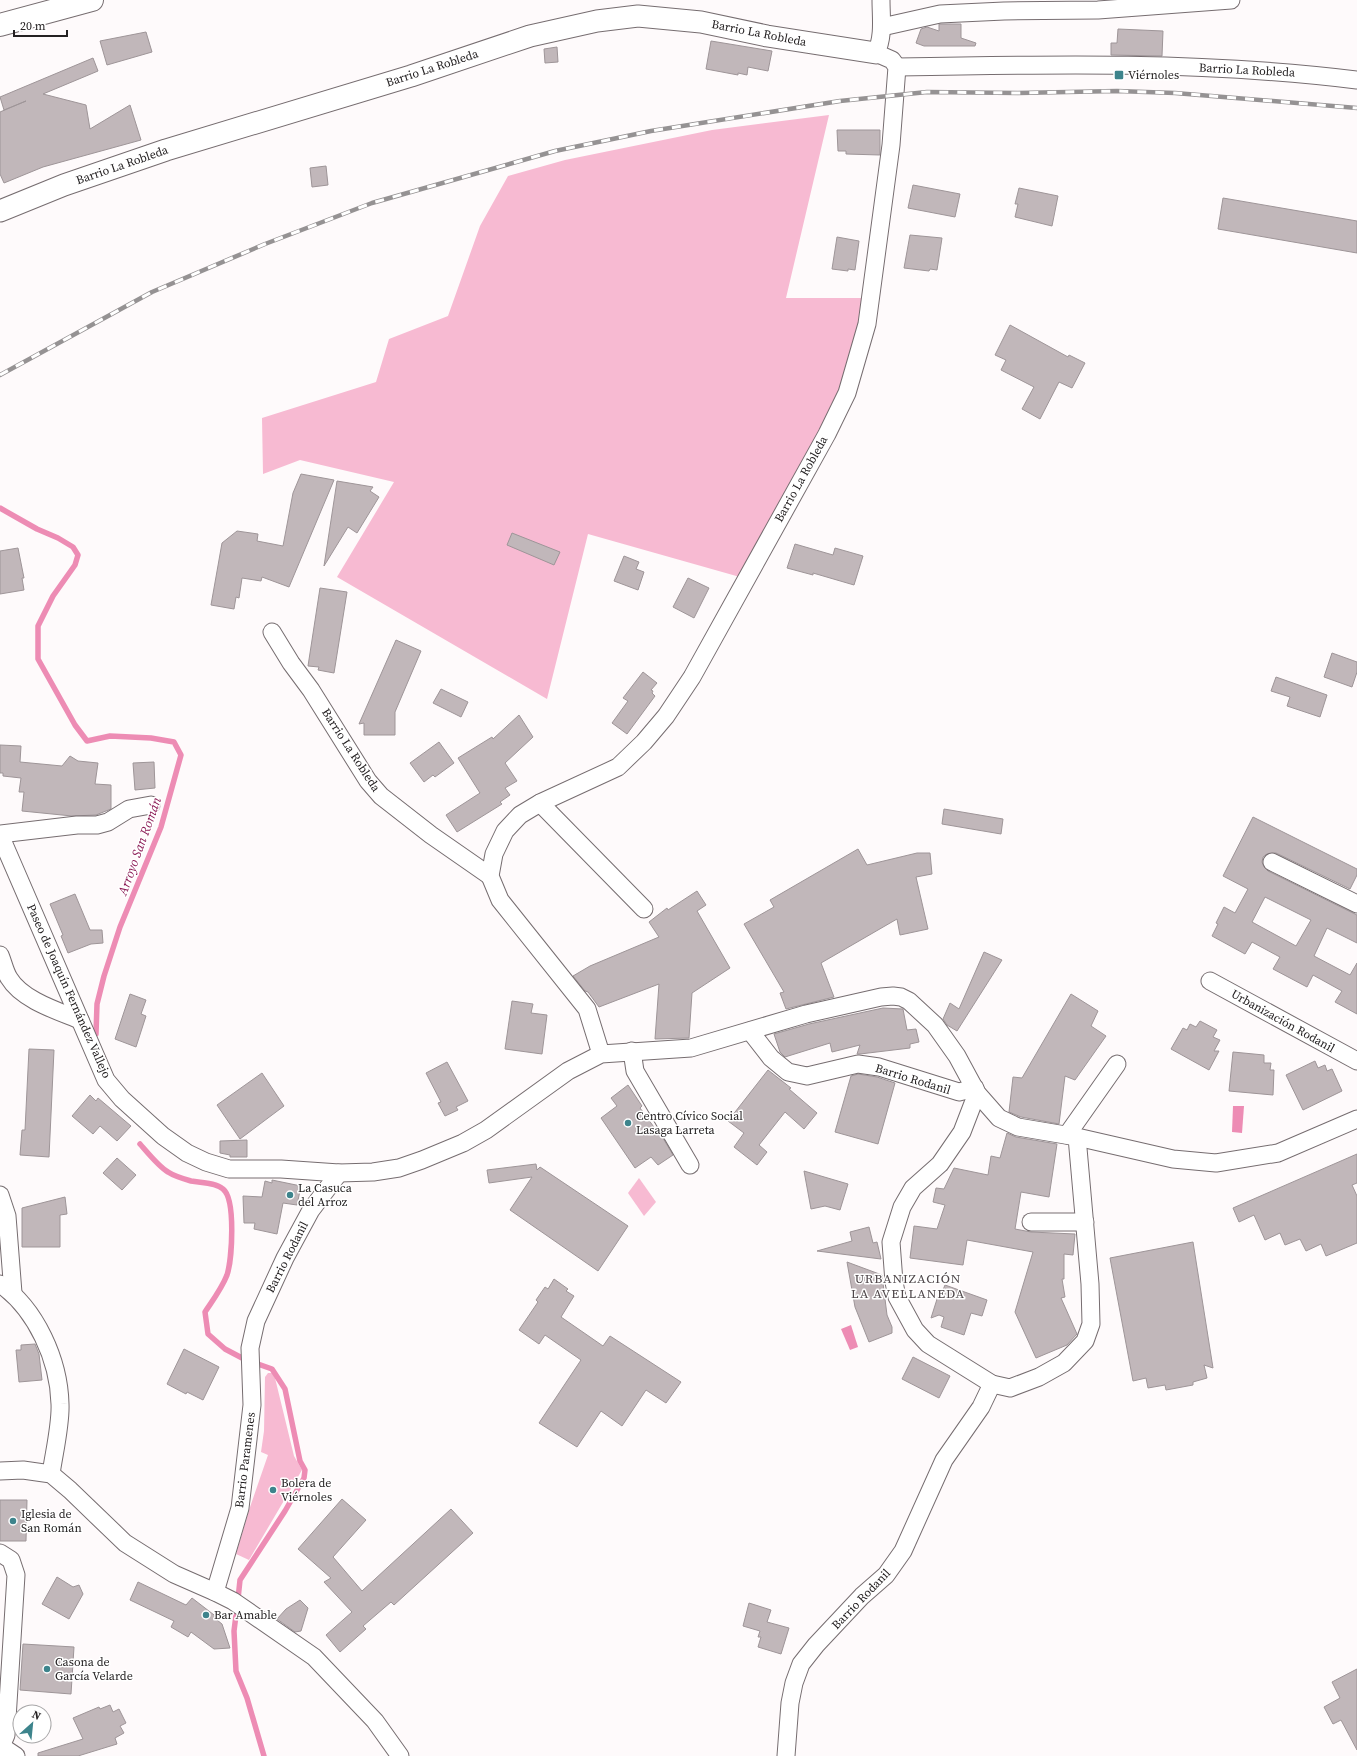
<svg xmlns="http://www.w3.org/2000/svg" width="1357" height="1756" viewBox="0 0 1357 1756" font-family="'Source Serif 4',serif">
<style>
.green{fill:#f7bad2}
.water{fill:#ed8cb4}
.lines{fill:none;stroke-linecap:round;stroke-linejoin:round}
.stream{stroke:#ed8cb4;stroke-width:5.5}
.building{fill:#c1b7ba;stroke:#9e9598;fill-rule:evenodd}
.minor-casing{stroke:#766d70;stroke-width:19}
.tertiary-casing{stroke:#766d70;stroke-width:23}
.motorway-casing{stroke:#766d70;stroke-width:24}
.minor{stroke:#fff;stroke-width:17}
.tertiary{stroke:#fff;stroke-width:21}
.motorway{stroke:#fff;stroke-width:22}
.rail-casing{stroke:#959293;stroke-width:4.5}
.rail{stroke:#fff;stroke-width:3;stroke-dasharray:9;stroke-linecap:butt}
.poi-dot{fill:#3d848c;stroke:#fff;stroke-width:1.5}
.labels{text-anchor:middle;stroke-width:3;stroke-linejoin:round;paint-order:stroke}
.street-label{font-size:12px;fill:#242122;stroke:#fff}
.poi-label{font-size:12px;fill:#242122;stroke:#fff;text-anchor:start}
.water-label{font-size:13px;font-style:italic;fill:#8a1954;stroke:#fff}
.neighbourhood-label{font-size:13px;letter-spacing:1px;fill:#4d4548;stroke:#fff}
</style>
<rect width="100%" height="100%" fill="#fefafb"/>
<g class="green">
<path d="M 829,115 L 786,298 L 862,298 L 847,393 L 754,581 L 588,534 L 547,699 L 337,577 L 394,482 L 300,460 L 263,474 L 262,418 L 376,382 L 389,339 L 448,316 L 480,226 L 508,176 L 565,160 L 712,130 Z"/>
<path d="M 639,1178 L 656,1202 L 644,1216 L 628,1193 Z"/>
<path d="M 268,1373 L 272,1373 L 275,1378 L 294,1456 L 302,1470 L 249,1560 L 236,1554 L 249,1510 L 268,1455 L 261,1452 L 264,1431 L 265,1377 Z"/>
</g>
<g class="water">
<path d="M 1233,1106 L 1244,1106 L 1242,1133 L 1232,1132 Z"/>
<path d="M 851,1325 L 858,1347 L 850,1350 L 841,1329 Z"/>
</g>
<g class="lines">
<g class="stream">
<path d="M 0,508 L 37,529 L 58,538 L 73,547 L 78,555 L 75,565 L 53,596 L 38,626 L 38,659 L 75,725 L 87,741 L 110,736 L 151,738 L 174,742 L 181,755 L 161,827 L 120,927 L 104,976 L 97,1004 L 96,1034"/>
<path d="M 140,1144 C 147,1152 159,1167 168,1172 C 174,1176 184,1179 191,1181 C 201,1183 215,1182 223,1189 C 236,1199 232,1260 227,1275 C 222,1288 213,1300 205,1312 L 208,1334 L 225,1349 L 244,1359 L 272,1369 L 285,1389 L 300,1461 L 305,1470 L 304,1478 L 285,1511 L 240,1580 L 238,1599 L 234,1631 L 236,1671 L 247,1698 L 264,1756"/>
</g>
</g>
<g class="building">
<path d="M 939,24 L 961,24 L 961,38 L 976,43 L 975,46 L 924,46 L 916,43 L 921,29 L 927,27 L 939,31 Z"/>
<path d="M 1118,29 L 1163,31 L 1162,56 L 1111,55 L 1111,43 L 1117,43 Z"/>
<path d="M 146,32 L 152,52 L 107,65 L 100,41 Z"/>
<path d="M 711,41 L 772,51 L 768,71 L 748,67 L 747,75 L 738,73 L 738,75 L 706,69 Z"/>
<path d="M 557,47 L 558,62 L 545,63 L 544,49 Z"/>
<path d="M 93,58 L 98,71 L 43,94 L 86,105 L 90,129 L 130,105 L 141,140 L 43,167 L 4,183 L 0,174 L 0,112 L 26,101 L 4,110 L 0,97 Z"/>
<path d="M 837,130 L 880,130 L 880,155 L 846,154 L 846,151 L 838,151 Z"/>
<path d="M 326,166 L 328,185 L 312,187 L 310,168 Z"/>
<path d="M 913,185 L 960,194 L 955,217 L 908,208 Z"/>
<path d="M 1019,188 L 1058,196 L 1052,226 L 1015,217 L 1018,204 L 1015,204 Z"/>
<path d="M 1223,198 L 1357,221 L 1357,253 L 1218,229 Z"/>
<path d="M 910,235 L 942,238 L 937,270 L 930,269 L 929,271 L 904,268 Z"/>
<path d="M 837,237 L 859,241 L 855,270 L 848,269 L 848,271 L 832,269 Z"/>
<path d="M 1010,325 L 1068,357 L 1069,355 L 1085,363 L 1072,388 L 1059,382 L 1040,419 L 1022,409 L 1034,387 L 1001,370 L 1006,360 L 995,355 Z"/>
<path d="M 301,474 L 334,480 L 289,587 L 262,577 L 261,581 L 242,578 L 239,598 L 236,597 L 234,609 L 211,605 L 222,543 L 237,531 L 258,534 L 257,541 L 283,546 L 293,493 Z"/>
<path d="M 337,481 L 373,487 L 370,491 L 379,497 L 357,533 L 348,527 L 324,566 Z"/>
<path d="M 512,533 L 560,552 L 554,565 L 507,545 Z"/>
<path d="M 795,544 L 833,555 L 835,548 L 863,556 L 854,585 L 813,573 L 813,575 L 787,568 Z"/>
<path d="M 18,548 L 24,578 L 22,578 L 24,590 L 0,594 L 0,551 Z"/>
<path d="M 624,556 L 639,562 L 636,569 L 644,572 L 638,590 L 614,581 Z"/>
<path d="M 688,578 L 709,588 L 694,618 L 673,607 Z"/>
<path d="M 320,588 L 347,592 L 334,673 L 318,670 L 319,667 L 308,666 Z"/>
<path d="M 396,640 L 421,651 L 395,712 L 395,735 L 364,735 L 364,723 L 359,724 Z"/>
<path d="M 1332,653 L 1357,662 L 1357,672 L 1352,687 L 1324,677 Z"/>
<path d="M 643,672 L 657,683 L 651,690 L 653,691 L 652,693 L 655,696 L 627,734 L 612,723 L 628,701 L 623,698 Z"/>
<path d="M 1276,677 L 1327,695 L 1320,717 L 1287,706 L 1290,697 L 1271,691 Z"/>
<path d="M 441,689 L 468,702 L 461,717 L 433,703 Z"/>
<path d="M 519,715 L 533,737 L 505,763 L 517,781 L 505,788 L 510,795 L 500,802 L 502,804 L 457,832 L 446,815 L 480,793 L 458,758 L 492,737 L 493,739 Z"/>
<path d="M 439,742 L 454,763 L 435,777 L 433,775 L 424,782 L 410,763 Z"/>
<path d="M 0,745 L 21,746 L 20,762 L 62,766 L 70,756 L 78,761 L 98,763 L 95,784 L 111,785 L 111,809 L 96,815 L 72,816 L 22,811 L 24,792 L 19,792 L 21,778 L 3,776 L 3,773 L 0,773 Z"/>
<path d="M 154,762 L 155,788 L 135,790 L 133,763 Z"/>
<path d="M 944,809 L 1003,819 L 1001,834 L 942,824 Z"/>
<path d="M 1253,817 L 1357,869 L 1357,875 L 1350,889 L 1276,853 L 1267,854 L 1263,857 L 1262,862 L 1264,867 L 1268,871 L 1357,915 L 1357,943 L 1327,928 L 1314,956 L 1350,975 L 1357,963 L 1357,1014 L 1335,1002 L 1342,991 L 1313,975 L 1307,987 L 1273,969 L 1280,957 L 1278,956 L 1252,942 L 1245,954 L 1212,936 L 1218,924 L 1216,923 L 1224,907 L 1235,913 L 1248,889 L 1223,876 ZM 1265,897 L 1311,920 L 1296,946 L 1252,922 Z"/>
<path d="M 858,849 L 867,865 L 917,853 L 930,853 L 932,874 L 916,877 L 928,929 L 900,935 L 897,919 L 821,963 L 834,997 L 786,1009 L 780,993 L 784,992 L 744,924 L 774,907 L 770,900 Z"/>
<path d="M 697,891 L 706,905 L 697,911 L 730,968 L 692,993 L 689,1038 L 655,1039 L 659,984 L 599,1007 L 588,992 L 585,991 L 573,976 L 590,966 L 659,937 L 649,922 L 667,908 L 668,910 L 671,908 Z"/>
<path d="M 75,894 L 90,930 L 102,930 L 103,943 L 91,944 L 68,953 L 61,936 L 63,935 L 50,904 Z"/>
<path d="M 984,952 L 1002,960 L 957,1031 L 947,1025 L 943,1019 L 950,1003 L 959,1009 Z"/>
<path d="M 130,994 L 146,1000 L 141,1014 L 146,1016 L 136,1047 L 115,1039 Z"/>
<path d="M 1071,994 L 1098,1011 L 1091,1026 L 1106,1036 L 1075,1080 L 1065,1076 L 1059,1124 L 1021,1117 L 1009,1112 L 1013,1077 L 1022,1078 Z"/>
<path d="M 512,1001 L 533,1004 L 531,1013 L 547,1015 L 542,1054 L 505,1049 Z"/>
<path d="M 883,1008 L 903,1009 L 907,1030 L 916,1029 L 919,1042 L 910,1044 L 910,1048 L 860,1054 L 857,1054 L 860,1045 L 832,1052 L 830,1043 L 785,1057 L 780,1052 L 774,1034 L 809,1024 Z"/>
<path d="M 1200,1021 L 1217,1030 L 1213,1037 L 1220,1040 L 1214,1051 L 1219,1051 L 1209,1070 L 1171,1049 L 1183,1028 L 1187,1030 L 1190,1024 L 1196,1027 Z"/>
<path d="M 29,1049 L 54,1050 L 49,1157 L 20,1155 L 22,1130 L 25,1130 Z"/>
<path d="M 1233,1052 L 1264,1055 L 1264,1063 L 1271,1063 L 1270,1070 L 1274,1070 L 1273,1095 L 1229,1091 Z"/>
<path d="M 1315,1061 L 1318,1068 L 1325,1065 L 1327,1071 L 1332,1069 L 1342,1091 L 1303,1110 L 1286,1075 Z"/>
<path d="M 447,1062 L 468,1101 L 456,1107 L 458,1110 L 445,1116 L 438,1103 L 441,1102 L 426,1073 Z"/>
<path d="M 768,1070 L 791,1088 L 789,1089 L 817,1113 L 804,1129 L 785,1112 L 759,1145 L 767,1152 L 757,1165 L 734,1147 L 744,1133 L 728,1121 Z"/>
<path d="M 262,1073 L 284,1106 L 240,1139 L 217,1105 Z"/>
<path d="M 858,1074 L 877,1077 L 895,1083 L 878,1144 L 835,1132 L 851,1076 Z"/>
<path d="M 628,1085 L 642,1106 L 640,1108 L 659,1134 L 660,1133 L 673,1155 L 658,1165 L 651,1157 L 635,1168 L 601,1118 L 617,1106 L 611,1098 Z"/>
<path d="M 90,1095 L 96,1101 L 98,1098 L 131,1126 L 117,1141 L 100,1126 L 93,1134 L 72,1116 Z"/>
<path d="M 1007,1133 L 1016,1137 L 1057,1144 L 1049,1197 L 1021,1192 L 1015,1229 L 1031,1232 L 1075,1234 L 1073,1255 L 1064,1254 L 1064,1279 L 1062,1279 L 1065,1297 L 1061,1298 L 1077,1334 L 1067,1345 L 1036,1358 L 1015,1312 L 1033,1252 L 967,1240 L 963,1265 L 910,1258 L 914,1226 L 937,1229 L 945,1205 L 933,1202 L 936,1188 L 944,1189 L 954,1168 L 988,1175 L 991,1156 L 1000,1158 Z"/>
<path d="M 247,1140 L 247,1157 L 230,1157 L 230,1155 L 220,1153 L 220,1141 Z"/>
<path d="M 1357,1154 L 1357,1183 L 1352,1185 L 1357,1196 L 1357,1243 L 1326,1256 L 1321,1244 L 1306,1251 L 1300,1239 L 1285,1245 L 1280,1233 L 1265,1240 L 1254,1215 L 1239,1222 L 1233,1208 Z"/>
<path d="M 117,1158 L 136,1175 L 122,1190 L 103,1173 Z"/>
<path d="M 536,1164 L 537,1170 L 540,1167 L 628,1226 L 598,1271 L 510,1210 L 532,1177 L 489,1183 L 487,1170 Z"/>
<path d="M 804,1171 L 848,1184 L 840,1210 L 825,1206 L 811,1209 Z"/>
<path d="M 272,1180 L 301,1186 L 297,1205 L 283,1203 L 277,1234 L 254,1229 L 255,1223 L 244,1223 L 243,1196 L 262,1197 L 265,1181 L 272,1183 Z"/>
<path d="M 65,1197 L 67,1214 L 60,1215 L 60,1247 L 22,1247 L 22,1208 Z"/>
<path d="M 869,1227 L 873,1243 L 877,1242 L 881,1259 L 817,1251 L 852,1241 L 850,1232 Z"/>
<path d="M 1193,1242 L 1213,1368 L 1204,1365 L 1207,1378 L 1193,1382 L 1193,1385 L 1166,1390 L 1165,1385 L 1148,1388 L 1146,1378 L 1133,1381 L 1110,1258 Z"/>
<path d="M 847,1262 L 882,1275 L 887,1315 L 892,1327 L 892,1333 L 869,1342 L 855,1307 Z"/>
<path d="M 554,1279 L 568,1289 L 566,1291 L 574,1296 L 561,1317 L 603,1346 L 610,1336 L 681,1382 L 666,1403 L 646,1390 L 622,1426 L 601,1411 L 577,1447 L 539,1423 L 581,1360 L 545,1335 L 539,1344 L 519,1330 L 538,1302 L 536,1300 L 545,1287 L 548,1289 Z"/>
<path d="M 945,1285 L 987,1300 L 982,1316 L 971,1313 L 964,1335 L 941,1327 L 944,1317 L 939,1315 L 931,1318 L 938,1296 L 940,1297 Z"/>
<path d="M 35,1344 L 39,1354 L 42,1380 L 19,1382 L 16,1350 L 21,1350 L 21,1345 Z"/>
<path d="M 184,1349 L 219,1367 L 203,1400 L 187,1392 L 186,1394 L 167,1384 Z"/>
<path d="M 913,1357 L 950,1376 L 939,1398 L 902,1379 Z"/>
<path d="M 342,1499 L 366,1520 L 333,1557 L 362,1591 L 451,1509 L 473,1533 L 394,1605 L 391,1602 L 363,1626 L 366,1629 L 340,1652 L 326,1635 L 352,1612 L 324,1582 L 331,1578 L 298,1549 Z"/>
<path d="M 0,1500 L 27,1500 L 26,1541 L 0,1541 Z"/>
<path d="M 57,1577 L 73,1587 L 79,1585 L 83,1594 L 69,1619 L 42,1604 Z"/>
<path d="M 138,1582 L 186,1605 L 192,1598 L 218,1618 L 217,1620 L 222,1624 L 230,1648 L 214,1649 L 191,1632 L 188,1637 L 171,1627 L 174,1621 L 130,1600 Z"/>
<path d="M 300,1600 L 308,1608 L 301,1631 L 295,1632 L 277,1619 L 286,1609 Z"/>
<path d="M 749,1603 L 771,1610 L 767,1622 L 789,1628 L 781,1654 L 758,1647 L 761,1637 L 758,1637 L 760,1631 L 743,1626 Z"/>
<path d="M 23,1644 L 74,1647 L 71,1694 L 20,1690 Z"/>
<path d="M 1357,1669 L 1357,1750 L 1341,1720 L 1333,1724 L 1324,1707 L 1340,1698 L 1332,1682 Z"/>
<path d="M 110,1705 L 113,1712 L 119,1709 L 126,1723 L 120,1726 L 124,1733 L 115,1738 L 117,1744 L 78,1756 L 38,1756 L 38,1753 L 83,1739 L 73,1718 L 99,1707 L 100,1709 Z"/>
</g>
<g class="lines">
<defs>
<g id="minor">
<path d="M 882,27 L 940,14 L 1004,11 L 1098,10 L 1231,0"/>
<path d="M 897,67 C 1051,64 1204,61 1357,80"/>
<path d="M 272,632 L 291,663 L 311,690 L 368,781 L 381,796 L 431,835 L 490,876"/>
<path d="M 540,803 L 644,909"/>
<path d="M 0,834 L 77,825 L 97,825 L 108,822 L 129,809 L 151,805"/>
<path d="M 0,835 L 106,1080 L 122,1099 L 163,1136 L 187,1153 L 206,1162 L 229,1169 L 281,1169 L 339,1173 L 373,1172 L 399,1168 L 422,1160 L 463,1143 L 486,1130 L 568,1071 L 601,1054 L 691,1048 L 806,1014 L 881,997 L 893,996 L 901,997 L 909,1001 L 935,1025 L 957,1056 L 977,1093 L 999,1118 L 1018,1127 L 1077,1137 L 1173,1159 L 1216,1163 L 1278,1153 L 1357,1119"/>
<path d="M 1272,862 L 1357,904"/>
<path d="M 0,955 C 3,962 5,972 9,978 C 22,1000 58,1011 80,1020"/>
<path d="M 1210,981 L 1357,1061"/>
<path d="M 750,1031 L 771,1058 L 788,1072 L 807,1076 L 858,1064 L 879,1067 L 959,1092 L 975,1088"/>
<path d="M 632,1051 L 635,1071 L 690,1165"/>
<path d="M 601,1054 L 587,1009 L 500,900 L 490,876 L 494,854 L 505,831 L 520,815 L 540,803 L 618,767 L 644,742 L 666,716 L 692,677 L 827,434 L 847,393 L 867,324 L 891,145 L 897,67 L 892,60 L 876,53 C 884,36 881,18 881,0"/>
<path d="M 977,1093 L 962,1132 L 940,1164 L 913,1188 L 902,1207 L 891,1242 L 894,1282 L 897,1297 L 915,1330 L 928,1344 L 992,1384 L 1010,1388 L 1039,1377 L 1064,1363 L 1085,1341 L 1091,1324 L 1090,1284 L 1077,1137"/>
<path d="M 1067,1135 L 1117,1064"/>
<path d="M 0,1195 L 7,1216 L 13,1293"/>
<path d="M 1031,1222 L 1085,1222"/>
<path d="M 0,1284 C 36,1309 59,1360 60,1404 C 61,1424 54,1453 51,1474"/>
<path d="M 0,1471 L 23,1470 L 51,1474 L 70,1490 L 125,1543 L 174,1574 L 215,1592 L 233,1601 L 314,1657 L 375,1721 L 400,1756"/>
<path d="M 0,1553 L 11,1560 L 16,1575 L 6,1735 L 0,1749"/>
<path d="M 215,1592 L 240,1508 L 252,1405 L 250,1348 L 256,1321 L 285,1258 L 311,1210 L 339,1173"/>
<path d="M 1,1746 L 16,1756"/>
<path d="M 786,1756 L 790,1703 L 794,1683 L 801,1664 L 816,1645 L 862,1596 L 886,1575 L 903,1551 L 944,1460 L 981,1407 L 992,1384"/>
</g>
<path id="tertiary" d="M 0,211 L 64,185 L 166,150 L 411,76 L 530,36 L 597,21 L 638,16 L 701,22 L 767,36 L 876,53"/>
<path id="motorway" d="M 0,25 L 92,0"/>
</defs>
<use href="#minor" class="minor-casing"/>
<use href="#tertiary" class="tertiary-casing"/>
<use href="#motorway" class="motorway-casing"/>
<use href="#minor" class="minor"/>
<use href="#tertiary" class="tertiary"/>
<use href="#motorway" class="motorway"/>
<defs>
<path id="rail" d="M 0,375 L 152,292 L 265,244 L 372,203 L 555,151 L 651,131 L 840,101 L 927,92 L 1018,93 L 1117,91 L 1175,93 L 1357,108"/>
</defs>
<use href="#rail" class="rail-casing"/>
<use href="#rail" class="rail"/>
</g>
<g class="poi-dot">
<rect x="1114" y="70" width="10" height="10" rx="2"/>
<circle cx="628" cy="1123" r="4"/>
<circle cx="290" cy="1195" r="4"/>
<circle cx="273" cy="1490" r="4"/>
<circle cx="13" cy="1521" r="4"/>
<circle cx="206" cy="1615" r="4"/>
<circle cx="47" cy="1669" r="4"/>
</g>
<g class="labels">
<g class="street-label">
<text transform="translate(759 33) rotate(11)" y="4">Barrio La Robleda</text>
<text transform="translate(432 68) rotate(-18)" y="4">Barrio La Robleda</text>
<text transform="translate(1247 70) rotate(3)" y="4">Barrio La Robleda</text>
<text transform="translate(122 165) rotate(-19)" y="4">Barrio La Robleda</text>
<text transform="translate(801 479) rotate(-61)" y="4">Barrio La Robleda</text>
<text transform="translate(351 750) rotate(57)" y="4">Barrio La Robleda</text>
<text transform="translate(69 991) rotate(66)" y="4">Paseo de Joaquín Fernández Vallejo</text>
<text transform="translate(1283 1021) rotate(29)" y="4">Urbanización Rodanil</text>
<text transform="translate(913 1079) rotate(17)" y="4">Barrio Rodanil</text>
<text transform="translate(287 1257) rotate(-63)" y="4">Barrio Rodanil</text>
<text transform="translate(245 1460) rotate(-83)" y="4">Barrio Paramenes</text>
<text transform="translate(861 1599) rotate(-46)" y="4">Barrio Rodanil</text>
</g>
<g class="poi-label">
<text x="1128" y="79">Viérnoles</text>
<text x="636" y="1120">Centro Cívico Social<tspan x="636" dy="14">Lasaga Larreta</tspan></text>
<text x="298" y="1192">La Casuca<tspan x="298" dy="14">del Arroz</tspan></text>
<text x="281" y="1487">Bolera de<tspan x="281" dy="14">Viérnoles</tspan></text>
<text x="21" y="1518">Iglesia de<tspan x="21" dy="14">San Román</tspan></text>
<text x="214" y="1619">Bar Amable</text>
<text x="55" y="1666">Casona de<tspan x="55" dy="14">García Velarde</tspan></text>
</g>
<g class="water-label">
<text transform="translate(139 846) rotate(-70)" y="5">Arroyo San Román</text>
</g>
<g class="neighbourhood-label">
<text x="908" y="1283">URBANIZACIÓN<tspan x="908" dy="15">LA AVELLANEDA</tspan></text>
</g>
</g>
<g transform="translate(32 1724) rotate(27)"><circle r="19" fill="#ffffff" stroke="#a7a6a7"/>
<path d="M0-3L7 15L0 10L-7 15Z" fill="#3d848c"/>
<text y="-6" font-size="11" font-weight="bold" text-anchor="middle" fill="#242122">N</text>
</g>
<path d="M14 30v6h53v-6" fill="none" stroke="#242122" stroke-width="2"/>
<text x="20" y="30" font-size="12" fill="#242122" stroke="#ffffff" stroke-width="3" paint-order="stroke">20 m</text>
</svg>
